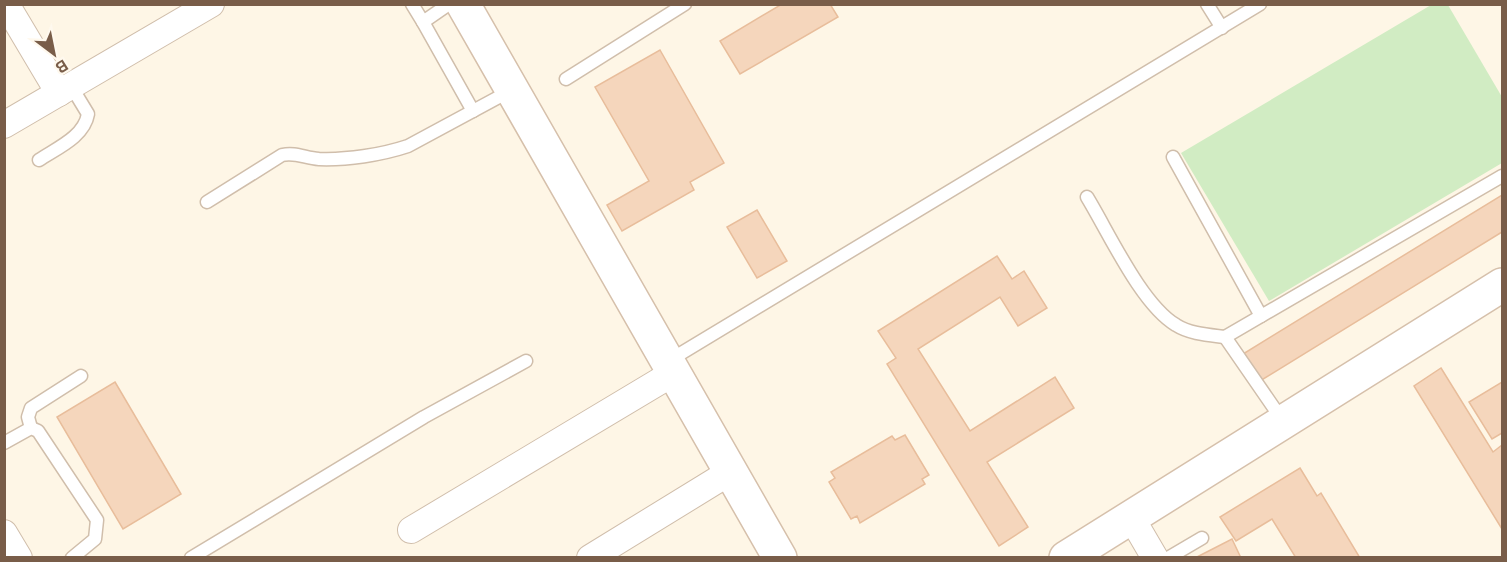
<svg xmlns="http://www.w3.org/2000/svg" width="1507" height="562" viewBox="0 0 1507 562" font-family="Raleway,sans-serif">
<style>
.garden{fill:#d1ecc3}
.building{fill:#f5d6bc;stroke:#e8bd9b;stroke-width:1.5}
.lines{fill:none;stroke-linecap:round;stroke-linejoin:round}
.lane-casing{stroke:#d0beab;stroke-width:15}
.street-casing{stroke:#d0beab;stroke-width:28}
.secondary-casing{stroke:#d6c0ab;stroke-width:36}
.lane{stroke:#fff;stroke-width:12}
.street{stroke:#fff;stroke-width:26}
.secondary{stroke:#fff;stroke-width:33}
</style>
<rect width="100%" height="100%" fill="#fef6e6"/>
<path class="garden" d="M 1431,5 L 1448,5 L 1502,97 L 1502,163 L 1269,301 L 1181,153 Z"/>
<g class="building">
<path d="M 782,4 L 830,4 L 838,17 L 740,74 L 720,41 Z"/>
<path d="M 660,50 L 724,163 L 690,182 L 694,190 L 622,231 L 607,205 L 649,181 L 595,87 Z"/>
<path d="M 1502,195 L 1502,232 L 1260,381 L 1243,354 Z"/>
<path d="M 757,210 L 787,261 L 757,278 L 727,227 Z"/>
<path d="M 997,256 L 1012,279 L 1024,271 L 1047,308 L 1018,326 L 1000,297 L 918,349 L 970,431 L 1055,377 L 1074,408 L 987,462 L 1028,527 L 999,546 L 887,364 L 896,358 L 878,331 Z"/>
<path d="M 1441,368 L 1493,452 L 1502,445 L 1502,529 L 1414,386 Z"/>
<path d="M 115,382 L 181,494 L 123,529 L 57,417 Z"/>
<path d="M 1502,382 L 1502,433 L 1492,439 L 1469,402 Z"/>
<path d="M 905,435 L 929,475 L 922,479 L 925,484 L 860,523 L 857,516 L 851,519 L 829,482 L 835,478 L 831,472 L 892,436 L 895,440 Z"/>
<path d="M 1300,468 L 1317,496 L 1321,493 L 1360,558 L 1296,558 L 1272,519 L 1236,541 L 1220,517 Z"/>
<path d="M 1232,539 L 1241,558 L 1195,558 Z"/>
</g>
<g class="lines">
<defs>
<g id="lane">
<path d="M 412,4 L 423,22"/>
<path d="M 449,4 L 423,22 L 473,111"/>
<path d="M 1207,4 L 1222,28"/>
<path d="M 566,79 L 685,4"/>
<path d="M 1173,157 L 1261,316"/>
<path d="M 39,160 C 57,148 84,137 88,114 L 71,86"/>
<path d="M 1087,197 C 1109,233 1141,304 1176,325 C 1190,334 1209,335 1225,337"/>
<path d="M 207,202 L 282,155 C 296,152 305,158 319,159 C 347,160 381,155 408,146 L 510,91"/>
<path d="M 670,360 L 1260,4"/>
<path d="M 1283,421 L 1225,337 L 1502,176"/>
<path d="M 31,428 L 28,417 L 31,408 L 81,376"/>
<path d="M 4,443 L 31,428 L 38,431 L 97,520 L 95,539 L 72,558"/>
<path d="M 191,558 L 424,417 L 526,361"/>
<path d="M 1168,558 L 1202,538"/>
</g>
<g id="street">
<path d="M 6,4 L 59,93"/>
<path d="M 4,125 L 211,4"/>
<path d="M 1131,517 L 1155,558"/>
<path d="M 411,530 L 675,372"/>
<path d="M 4,533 L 19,558"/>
<path d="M 590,558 L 730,472"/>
</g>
<g id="secondary">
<path d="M 463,4 L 780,558"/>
<path d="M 1066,558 L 1502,285"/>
</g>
</defs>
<use href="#lane" class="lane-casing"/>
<use href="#street" class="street-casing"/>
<use href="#secondary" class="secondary-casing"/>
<use href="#lane" class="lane"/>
<use href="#street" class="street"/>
<use href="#secondary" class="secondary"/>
</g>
<rect width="1507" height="562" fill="none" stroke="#795d49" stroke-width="12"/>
<g transform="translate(54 54) rotate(148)" stroke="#fff9ee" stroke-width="4.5" paint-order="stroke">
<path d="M0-4.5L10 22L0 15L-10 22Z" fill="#795d49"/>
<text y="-9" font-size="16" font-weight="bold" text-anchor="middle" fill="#795d49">B</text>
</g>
</svg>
